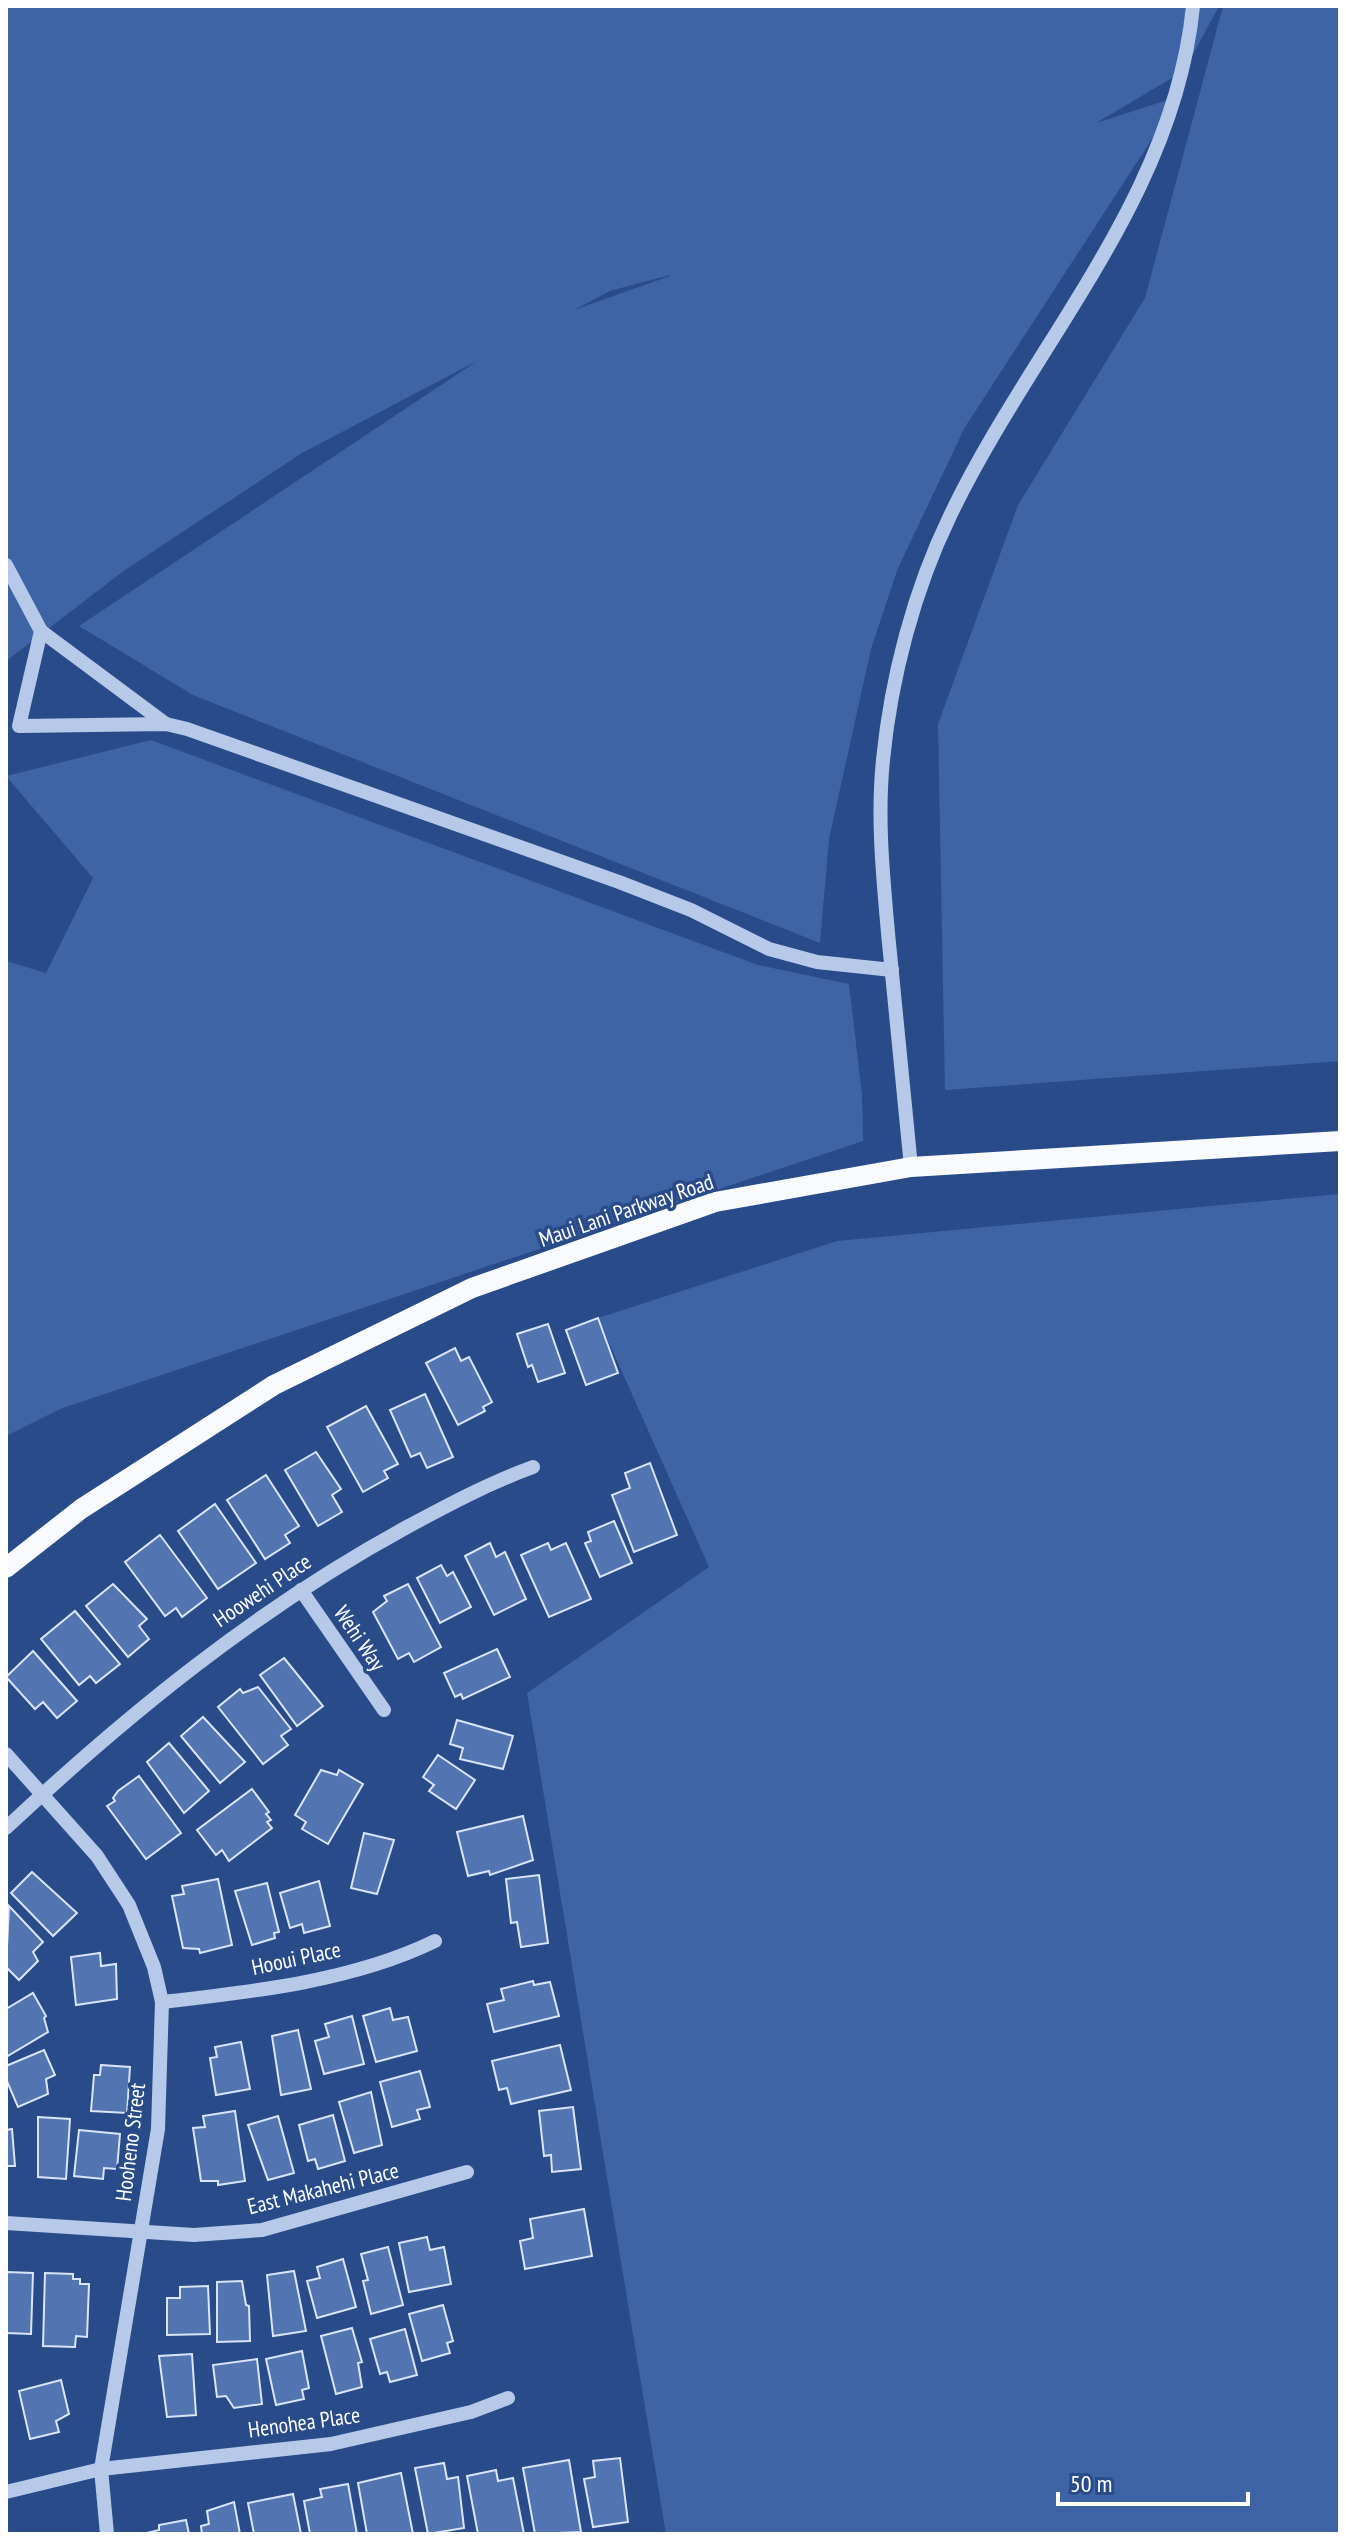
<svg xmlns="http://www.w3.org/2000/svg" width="1346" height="2540" viewBox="0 0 1346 2540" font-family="'PT Sans Narrow',sans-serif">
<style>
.green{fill:#3e64a5;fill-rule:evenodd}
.building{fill:#5274b0;stroke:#dae4f7;stroke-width:2}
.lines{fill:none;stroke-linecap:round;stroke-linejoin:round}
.minor{stroke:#b6c9e9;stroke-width:14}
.major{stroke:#f8fafe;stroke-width:20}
.labels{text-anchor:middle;stroke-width:7;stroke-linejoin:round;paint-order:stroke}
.street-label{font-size:22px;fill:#fff;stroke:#294b89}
</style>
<rect width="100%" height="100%" fill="#294b89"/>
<g class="green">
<path d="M 6,6 L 1219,6 L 1184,71 L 1096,123 L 1180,96 L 965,427 L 898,568 L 871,649 L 829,839 L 820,943 L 193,695 L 79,626 L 477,361 L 302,453 L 125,570 L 6,661 ZM 670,275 L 670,276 L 574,310 L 610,291 Z"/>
<path d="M 1223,6 L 1340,6 L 1340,1061 L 945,1090 L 938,724 L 1018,505 L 1145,298 Z"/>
<path d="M 151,740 L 758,965 L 849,984 L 862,1095 L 863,1141 L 60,1409 L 6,1436 L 6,961 L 46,973 L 93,878 L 6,776 Z"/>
<path d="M 1340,1194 L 1340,2534 L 666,2534 L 527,1693 L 709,1567 L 598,1318 L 837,1241 Z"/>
</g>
<g class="building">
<path d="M 598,1318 L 618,1373 L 586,1385 L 566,1330 Z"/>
<path d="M 548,1324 L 565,1373 L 538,1382 L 532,1365 L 528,1367 L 517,1334 Z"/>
<path d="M 455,1348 L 461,1361 L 469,1357 L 492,1402 L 483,1407 L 485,1411 L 458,1425 L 426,1363 Z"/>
<path d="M 425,1394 L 453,1457 L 427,1468 L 420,1453 L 411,1457 L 390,1410 Z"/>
<path d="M 366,1406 L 398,1464 L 384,1471 L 388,1478 L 363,1492 L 327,1427 Z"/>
<path d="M 316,1452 L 341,1489 L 332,1495 L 342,1512 L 318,1526 L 285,1470 Z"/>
<path d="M 650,1463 L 677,1535 L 634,1552 L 612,1495 L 630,1488 L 625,1473 Z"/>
<path d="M 266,1475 L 299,1526 L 285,1535 L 290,1543 L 265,1559 L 227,1500 Z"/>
<path d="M 215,1504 L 256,1563 L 218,1589 L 178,1531 Z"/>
<path d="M 614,1521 L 632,1563 L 600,1577 L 585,1543 L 591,1541 L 588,1532 Z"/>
<path d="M 160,1535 L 207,1598 L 182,1617 L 176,1608 L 165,1616 L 125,1562 Z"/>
<path d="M 490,1543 L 496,1557 L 505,1552 L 526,1599 L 494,1615 L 465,1556 Z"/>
<path d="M 548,1543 L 551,1550 L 566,1543 L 591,1599 L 549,1617 L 521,1555 Z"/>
<path d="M 441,1565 L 447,1576 L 453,1572 L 471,1607 L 440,1623 L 417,1578 Z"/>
<path d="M 113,1584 L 147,1619 L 139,1626 L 149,1639 L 128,1657 L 86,1606 Z"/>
<path d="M 408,1584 L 441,1647 L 414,1662 L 409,1653 L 398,1659 L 373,1612 L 387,1601 L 384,1596 Z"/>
<path d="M 75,1611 L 120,1664 L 96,1683 L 90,1676 L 79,1685 L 41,1639 Z"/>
<path d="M 497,1649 L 510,1677 L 463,1699 L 461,1694 L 455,1697 L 444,1673 Z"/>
<path d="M 33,1651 L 77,1701 L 57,1718 L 43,1702 L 35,1709 L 6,1677 Z"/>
<path d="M 284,1658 L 323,1706 L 297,1726 L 260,1675 Z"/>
<path d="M 258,1687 L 291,1729 L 281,1736 L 288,1745 L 263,1764 L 218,1707 L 240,1689 L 243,1693 Z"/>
<path d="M 203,1717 L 245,1762 L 220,1783 L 181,1736 Z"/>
<path d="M 457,1720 L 513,1736 L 503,1769 L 460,1759 L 463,1748 L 450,1744 Z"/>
<path d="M 169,1743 L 209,1791 L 184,1813 L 147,1762 Z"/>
<path d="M 438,1755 L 475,1780 L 456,1809 L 429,1791 L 434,1785 L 423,1777 Z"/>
<path d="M 321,1770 L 337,1775 L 339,1770 L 363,1784 L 328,1844 L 302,1829 L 306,1822 L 295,1815 Z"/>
<path d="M 139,1776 L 181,1833 L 146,1859 L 107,1806 L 115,1801 L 113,1798 L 118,1791 Z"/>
<path d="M 252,1789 L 269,1812 L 266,1814 L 271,1820 L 267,1822 L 272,1828 L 229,1861 L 222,1850 L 216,1855 L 197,1830 Z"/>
<path d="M 523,1816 L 533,1860 L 490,1875 L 489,1871 L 468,1876 L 457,1832 Z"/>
<path d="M 364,1833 L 394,1840 L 377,1894 L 351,1888 Z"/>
<path d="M 32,1872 L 77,1913 L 53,1936 L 11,1893 Z"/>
<path d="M 539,1875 L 548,1943 L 521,1947 L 517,1922 L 511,1923 L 506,1879 Z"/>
<path d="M 218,1879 L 232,1945 L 200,1953 L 199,1949 L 183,1948 L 172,1896 L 184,1894 L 182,1886 Z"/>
<path d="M 319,1881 L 330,1926 L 304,1933 L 302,1924 L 290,1928 L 280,1893 Z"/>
<path d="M 267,1883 L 279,1932 L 274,1933 L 275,1938 L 252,1945 L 235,1891 Z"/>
<path d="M 9,1906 L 43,1942 L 33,1952 L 38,1961 L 19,1980 L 6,1967 Z"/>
<path d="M 100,1953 L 101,1966 L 116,1964 L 117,1999 L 76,2005 L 71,1957 Z"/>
<path d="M 533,1981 L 534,1985 L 550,1982 L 559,2016 L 494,2032 L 487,2004 L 504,2000 L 501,1989 Z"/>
<path d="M 33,1993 L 46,2016 L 44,2018 L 48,2032 L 6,2057 L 6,2009 Z"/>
<path d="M 390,2008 L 393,2020 L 408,2017 L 417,2051 L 376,2062 L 363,2016 Z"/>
<path d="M 352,2016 L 364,2064 L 324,2074 L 315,2041 L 329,2037 L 325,2024 Z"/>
<path d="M 298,2030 L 311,2089 L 281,2095 L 272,2036 Z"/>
<path d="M 241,2042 L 250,2089 L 216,2095 L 210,2058 L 217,2057 L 215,2047 Z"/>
<path d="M 560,2045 L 571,2090 L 511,2104 L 507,2088 L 499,2090 L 492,2061 Z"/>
<path d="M 44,2050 L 55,2075 L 46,2079 L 48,2094 L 18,2107 L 6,2079 L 6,2066 Z"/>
<path d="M 101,2065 L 130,2067 L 127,2113 L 91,2111 L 94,2075 L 100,2075 Z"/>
<path d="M 420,2071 L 430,2107 L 417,2110 L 420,2119 L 392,2127 L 380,2082 Z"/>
<path d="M 371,2092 L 382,2145 L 354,2153 L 339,2102 Z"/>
<path d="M 573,2107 L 581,2169 L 552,2172 L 551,2155 L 544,2156 L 539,2111 Z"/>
<path d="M 235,2111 L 245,2181 L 218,2185 L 218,2181 L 201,2181 L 193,2128 L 205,2127 L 203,2116 Z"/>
<path d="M 333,2115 L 345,2161 L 318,2169 L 315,2159 L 308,2161 L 299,2125 Z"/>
<path d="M 278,2116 L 294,2173 L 268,2180 L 248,2125 Z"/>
<path d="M 38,2117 L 70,2119 L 66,2179 L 38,2177 Z"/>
<path d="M 12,2129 L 15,2166 L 6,2166 L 6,2130 Z"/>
<path d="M 79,2130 L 120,2134 L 117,2169 L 104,2168 L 103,2179 L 74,2176 Z"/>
<path d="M 584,2209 L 592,2256 L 525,2269 L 520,2241 L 533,2238 L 530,2219 Z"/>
<path d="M 427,2237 L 430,2250 L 444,2247 L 451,2284 L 409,2292 L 399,2243 Z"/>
<path d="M 388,2247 L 403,2305 L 371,2314 L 363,2281 L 368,2280 L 361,2254 Z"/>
<path d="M 343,2259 L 356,2307 L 317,2318 L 307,2281 L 320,2278 L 317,2267 Z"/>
<path d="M 294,2271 L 306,2331 L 273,2336 L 267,2275 Z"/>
<path d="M 6,2272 L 33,2273 L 31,2334 L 6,2333 Z"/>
<path d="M 45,2273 L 73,2274 L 73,2279 L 80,2279 L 80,2284 L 89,2284 L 87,2337 L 76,2336 L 75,2347 L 43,2346 Z"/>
<path d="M 242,2281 L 246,2305 L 249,2306 L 250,2341 L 217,2342 L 217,2282 Z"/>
<path d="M 208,2286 L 210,2334 L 167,2335 L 167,2298 L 180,2298 L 180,2287 Z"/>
<path d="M 443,2305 L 453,2341 L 447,2343 L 450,2353 L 422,2361 L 409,2314 Z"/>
<path d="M 352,2328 L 362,2362 L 358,2363 L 362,2387 L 336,2394 L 321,2336 Z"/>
<path d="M 405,2329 L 417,2375 L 390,2382 L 387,2372 L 380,2374 L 370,2339 Z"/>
<path d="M 302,2351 L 309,2388 L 302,2390 L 304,2399 L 276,2405 L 266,2359 Z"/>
<path d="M 192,2354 L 196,2415 L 167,2417 L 159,2356 Z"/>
<path d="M 257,2359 L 262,2404 L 234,2408 L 226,2396 L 217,2397 L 213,2365 Z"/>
<path d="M 61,2380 L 69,2414 L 56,2421 L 59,2432 L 30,2439 L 19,2391 Z"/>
<path d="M 620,2458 L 628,2522 L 593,2527 L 584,2479 L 595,2477 L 593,2461 Z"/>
<path d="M 569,2460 L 581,2532 L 535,2534 L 523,2468 Z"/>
<path d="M 444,2463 L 447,2479 L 458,2477 L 464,2528 L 428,2534 L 415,2468 Z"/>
<path d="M 496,2470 L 498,2481 L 513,2478 L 524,2534 L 478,2534 L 467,2476 Z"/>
<path d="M 401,2473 L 413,2534 L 367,2534 L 358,2483 Z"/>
<path d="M 348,2484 L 357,2534 L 310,2534 L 304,2501 L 322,2497 L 320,2489 Z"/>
<path d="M 293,2494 L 301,2534 L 254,2534 L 248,2503 Z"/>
<path d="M 234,2502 L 240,2534 L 202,2534 L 201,2526 L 209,2524 L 207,2511 Z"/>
<path d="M 186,2520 L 189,2534 L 143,2534 L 159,2530 L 159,2525 Z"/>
</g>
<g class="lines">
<g class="minor">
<path d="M 6,565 L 41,631 L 166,724"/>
<path d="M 41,631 L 19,726 L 166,724 L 187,729 L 619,882 L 691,910 L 769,949 L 817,962 L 892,970"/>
<path d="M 911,1167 C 903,1089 895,1011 888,933 C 883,876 877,818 883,760 C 891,678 914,590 950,516 C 1031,346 1174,200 1193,6"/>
<path d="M 301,1590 L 384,1710"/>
<path d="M 6,1754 L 97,1856 L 129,1905 L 154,1967 L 162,2002 L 158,2129 L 101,2469 L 107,2534"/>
<path d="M 6,1828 C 129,1713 258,1608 407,1527 C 448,1505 489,1483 533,1467"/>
<path d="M 162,2002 C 252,1992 353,1981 435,1941"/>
<path d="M 6,2223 L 194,2235 L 262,2230 L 467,2172"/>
<path d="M 6,2492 L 101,2469 L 331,2444 L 471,2412 L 508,2398"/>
</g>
<path class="major" d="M 6,1568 L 81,1509 L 274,1385 L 472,1288 L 715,1202 L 911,1167 L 1340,1141"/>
</g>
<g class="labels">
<g class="street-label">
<text transform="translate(626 1210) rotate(-19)" y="8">Maui Lani Parkway Road</text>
<text transform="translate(262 1590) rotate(-34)" y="8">Hoowehi Place</text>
<text transform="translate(360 1638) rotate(56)" y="8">Wehi Way</text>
<text transform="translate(296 1958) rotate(-12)" y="8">Hooui Place</text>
<text transform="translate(130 2142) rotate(-83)" y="8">Hooheno Street</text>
<text transform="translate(323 2188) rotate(-14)" y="8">East Makahehi Place</text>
<text transform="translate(304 2422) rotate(-8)" y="8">Henohea Place</text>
</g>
</g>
<rect width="1346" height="2540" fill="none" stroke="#ffffff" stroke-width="16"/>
<path d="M1058 2492v12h190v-12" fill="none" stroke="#ffffff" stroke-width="4"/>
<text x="1070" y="2492" font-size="24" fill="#ffffff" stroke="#294b89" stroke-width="6" paint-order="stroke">50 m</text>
</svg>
